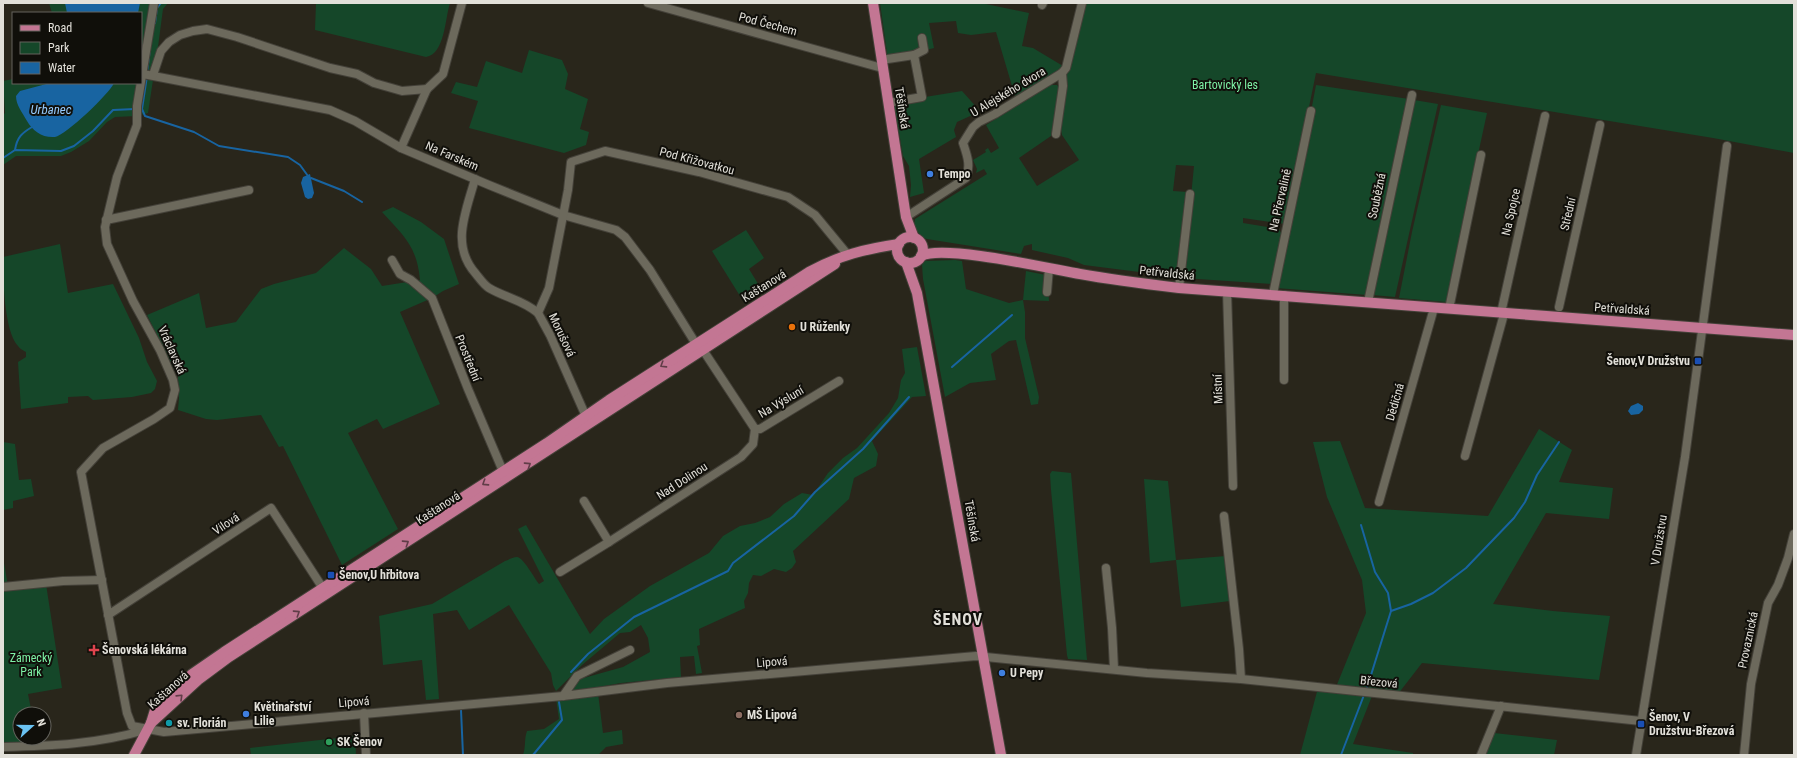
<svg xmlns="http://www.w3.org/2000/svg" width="1797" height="758" viewBox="0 0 1797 758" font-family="'Roboto Condensed',sans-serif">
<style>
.green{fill:#154729}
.water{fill:#1864a1}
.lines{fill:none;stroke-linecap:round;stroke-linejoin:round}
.stream{stroke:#1864a1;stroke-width:2}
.minor-casing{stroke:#444139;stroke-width:10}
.major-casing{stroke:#444139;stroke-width:12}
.minor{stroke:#6c695c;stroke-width:8}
.major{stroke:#c37693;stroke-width:10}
.oneway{stroke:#613d48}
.shop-dot{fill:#3f7fe0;stroke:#100f0a;stroke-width:1.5}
.food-dot{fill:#e8710a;stroke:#100f0a;stroke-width:1.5}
.transit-dot{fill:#1a4fb4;stroke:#100f0a;stroke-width:1.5}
.health-dot{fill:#e0444e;stroke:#100f0a;stroke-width:1.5}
.education-dot{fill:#8d6e63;stroke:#100f0a;stroke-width:1.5}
.culture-dot{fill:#0f9aa8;stroke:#100f0a;stroke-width:1.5}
.leisure-dot{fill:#2e9e5b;stroke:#100f0a;stroke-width:1.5}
.labels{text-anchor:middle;stroke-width:4;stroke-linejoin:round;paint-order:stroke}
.street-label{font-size:12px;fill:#e2e0d9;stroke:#100f0a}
.park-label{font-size:12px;fill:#7ef2a6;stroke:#100f0a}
.poi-label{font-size:12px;font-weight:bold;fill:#e2e0d9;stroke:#100f0a;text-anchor:start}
.water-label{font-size:13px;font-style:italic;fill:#95c9fb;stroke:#100f0a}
.district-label{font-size:16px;font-weight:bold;letter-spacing:1px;fill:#e2e0d9;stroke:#100f0a}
</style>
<rect width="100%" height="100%" fill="#29261b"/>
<g class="green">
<path d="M 49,3 L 154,3 L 142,78 L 153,80 L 148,113 L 137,116 L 115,117 L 107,122 L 89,141 L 71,152 L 61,156 L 16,156 L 3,165 L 3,115 L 5,113 L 3,81 L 13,79 L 13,83 L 141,83 L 141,13 L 52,13 Z"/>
<path d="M 156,3 L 168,3 L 163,9 L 156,62 C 153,68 151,71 144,72 Z"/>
<path d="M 316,3 L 450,3 C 445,18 445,54 426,57 L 315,30 Z"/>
<path d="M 880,3 L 981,3 L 1029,13 L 1022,46 L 1033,48 L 1063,66 L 1061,71 L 1015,96 L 996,32 L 971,35 L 958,33 L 956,21 L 929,23 L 934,48 L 888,60 Z"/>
<path d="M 1082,3 L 1794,3 L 1794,153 L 1713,138 L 1316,73 L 1285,224 L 1243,218 L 1243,223 L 1279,229 L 1282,235 L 1272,284 L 1183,278 L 1194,166 L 1176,165 L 1173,191 L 1188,192 L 1179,277 L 1084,265 L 1068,258 L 1032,250 L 1032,244 L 1024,246 L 1021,254 L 927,239 C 919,236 913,227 915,219 L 987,174 L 984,169 L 976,173 L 977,169 L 973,160 L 986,152 L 985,150 L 988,148 L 991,153 L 999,148 L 986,125 L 1050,85 L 1057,85 L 1059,87 L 1051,136 L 1019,158 L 1037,186 L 1079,160 L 1062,135 L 1060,122 L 1062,73 Z"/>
<path d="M 529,50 L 562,60 L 568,74 L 565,89 L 588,99 L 580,129 L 589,132 L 586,145 L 564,153 L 469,128 L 478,101 L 451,93 L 456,82 L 477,87 L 486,61 L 522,73 Z"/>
<path d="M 1316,85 L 1409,99 L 1367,295 L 1276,288 L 1287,237 L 1309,144 L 1310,140 L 1306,138 Z"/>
<path d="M 962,91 L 979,110 L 979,112 L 957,122 L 954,130 L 956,137 L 919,159 L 924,193 L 910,197 L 911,185 L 909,166 L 903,156 L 894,102 Z"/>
<path d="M 1414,100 L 1438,104 L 1395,297 L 1372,295 Z"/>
<path d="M 1441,105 L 1487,113 L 1446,302 L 1399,298 L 1412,232 Z"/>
<path d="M 393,207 L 421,222 L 444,239 L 459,284 L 443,291 L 432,298 L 400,312 L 440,404 L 383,429 L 377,419 L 348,433 L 398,529 L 342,565 L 283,446 L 279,447 L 261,415 L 217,420 L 206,419 L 178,410 L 179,398 L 178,377 L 147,315 L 199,293 L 206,328 L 236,322 L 261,289 L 274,284 L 316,273 L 344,248 L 371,269 L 382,286 L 420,280 C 417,246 403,235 382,212 Z"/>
<path d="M 746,230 L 764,258 L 749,269 L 763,292 L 745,304 L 712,251 Z"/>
<path d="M 60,244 L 68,293 L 113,284 L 139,338 L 147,362 L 157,381 L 155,389 L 151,393 L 132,397 L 93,400 L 88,396 L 68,397 L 68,403 L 21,409 L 18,362 L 26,357 L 26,352 C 23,350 20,349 18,346 C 4,331 3,278 3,257 Z"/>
<path d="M 955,260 L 962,261 L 966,289 L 1009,303 L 1023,300 L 1026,271 L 1051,276 L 1048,287 L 1049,301 L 1023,300 L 1025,312 L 1025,338 L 1039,397 L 1038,404 L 1031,405 L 1016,340 L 1009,341 L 991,354 L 996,380 L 970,383 L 945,397 L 923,279 L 922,265 L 925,261 Z"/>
<path d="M 917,347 L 926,396 L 912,397 L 872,441 L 878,454 L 876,466 L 854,478 L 849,499 L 793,551 L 796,562 L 792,568 L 786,572 L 774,569 L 761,576 L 753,575 L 749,583 L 748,593 L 744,601 L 745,608 L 699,629 L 700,645 L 697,646 L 702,673 L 696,674 L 694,656 L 680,657 L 681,677 L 621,683 L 569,692 L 575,682 L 580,679 L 623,667 L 650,652 L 648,638 L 641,625 L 630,632 L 620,633 L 582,665 L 556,691 L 553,685 L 551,673 L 509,605 L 469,630 L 457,610 L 433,614 L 439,699 L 426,700 L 422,660 L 383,665 L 379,616 L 432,604 L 505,561 C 508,560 513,557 517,557 C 523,557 535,579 539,584 L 544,581 L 518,529 L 526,525 L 590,634 L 604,619 L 650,586 L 709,553 L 723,536 L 740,526 L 755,523 L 770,517 L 784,504 L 802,493 L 813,495 L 828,473 L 843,458 L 857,448 L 889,413 L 898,398 L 901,380 L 905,373 L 902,349 Z"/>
<path d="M 1539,429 L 1572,450 L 1559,482 L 1613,488 L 1609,519 L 1546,513 L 1493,604 L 1553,611 L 1610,616 L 1599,680 L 1422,663 L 1398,694 L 1336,687 L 1366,613 L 1362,580 L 1327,497 L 1313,442 L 1340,441 L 1365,508 L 1488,516 Z"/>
<path d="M 3,442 L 15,444 L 19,480 L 31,479 L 34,496 L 13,501 L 13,508 L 3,510 Z"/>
<path d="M 1052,471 L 1071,473 L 1087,660 L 1068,659 L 1067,655 L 1051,490 L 1050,474 Z"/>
<path d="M 1144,479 L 1168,481 L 1176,560 L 1226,556 L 1230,601 L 1181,607 L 1176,560 L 1150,563 Z"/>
<path d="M 3,557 L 8,586 L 46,584 L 62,688 L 28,694 L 32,714 L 20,714 L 20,738 L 36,738 L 38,744 L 3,745 Z"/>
<path d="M 1318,688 L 1372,696 L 1353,744 L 1413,753 L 1413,755 L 1300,755 Z"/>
<path d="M 598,693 L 603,733 L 622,730 L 623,744 L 606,747 L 599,754 L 595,755 L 523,755 C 526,747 524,739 527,731 L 544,729 L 559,719 L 556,698 Z"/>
<path d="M 1494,733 L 1557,740 L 1554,755 L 1485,755 Z"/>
<path d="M 355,736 L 356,755 L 251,755 L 250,748 Z"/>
</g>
<g class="water">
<path d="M 65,3 L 140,3 L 138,13 L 67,13 Z"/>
<path d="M 50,83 L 114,83 C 109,94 66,135 55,137 C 42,138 33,131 27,121 C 22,112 16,105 16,96 L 20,91 Z"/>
<path d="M 310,174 L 314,193 L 312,198 L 308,199 L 305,197 L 301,183 L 303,177 Z"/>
<path d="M 1638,403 L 1643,406 L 1643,410 L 1639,414 L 1631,415 L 1628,411 L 1631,406 Z"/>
</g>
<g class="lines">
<g class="stream">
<path d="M 155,23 L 157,8 L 161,3"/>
<path d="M 147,72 L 150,49"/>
<path d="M 139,109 L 142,109 L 147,76"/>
<path d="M 142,109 L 145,116 L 194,132 L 219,146 L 288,157 L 300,165 L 308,176"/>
<path d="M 15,150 C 17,137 22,133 32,127"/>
<path d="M 3,158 L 15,150 L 61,151 L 74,146 L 93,131 L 113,110 L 135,109"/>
<path d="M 311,178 L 344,191 L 362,202"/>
<path d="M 952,367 L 1012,315"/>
<path d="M 1361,525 L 1375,572 L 1388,593 L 1391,611"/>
<path d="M 571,672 L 588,654 L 634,617 L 728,571 L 733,563 L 794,516 L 815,492 L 863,449 L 909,397"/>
<path d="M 1366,691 L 1391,611 L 1411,604 L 1433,593 L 1466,568 L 1514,518 L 1525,502 L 1537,475 L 1559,442"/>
<path d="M 461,710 L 463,755"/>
<path d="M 533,755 L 562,720 L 559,702"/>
<path d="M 1341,755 L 1364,695"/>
</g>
<defs>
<g id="minor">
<path d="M 154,3 L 137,106 L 137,125 L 117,177 L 105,227 L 107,244 L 133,301 L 160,350 L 173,380 L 175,390 L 170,408 L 154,419 L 103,448 L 81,472 L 127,713 L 132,726 L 164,732 L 563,696 L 667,683 L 976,656 L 1147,673 L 1241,679 L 1641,721"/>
<path d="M 648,3 L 882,68"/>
<path d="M 1042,5 L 1043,3"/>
<path d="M 914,55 L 924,50 L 922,38"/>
<path d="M 881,60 L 914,55 L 922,97 L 888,103"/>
<path d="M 143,74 L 330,110 L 355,121 L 401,148 L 489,185 L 563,215 L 616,230 L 625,237 L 650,270 L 696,344 L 703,350 L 755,429 L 760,429 L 839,381"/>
<path d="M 153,75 L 161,51 L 169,42 L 180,35 L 193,31 L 207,29 L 237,37 L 330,68 L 357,74 L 374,83 L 402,91 L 427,89"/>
<path d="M 1056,134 L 1063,86 L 1062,73"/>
<path d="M 401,148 L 427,89 L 443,74 L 462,3"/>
<path d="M 475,179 C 466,212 450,245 476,274 C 480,279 484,285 489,288 C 506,298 523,300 538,313"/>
<path d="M 906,217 L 966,178 C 971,165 967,155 963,143 L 973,127 L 979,122 L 995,114 L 1062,73 L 1066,68 L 1082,3"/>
<path d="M 106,220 L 249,190"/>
<path d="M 392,260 L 400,274 L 411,280 L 432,298 L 468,389 L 505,476"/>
<path d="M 1179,288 L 1190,194"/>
<path d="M 1227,291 L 1233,486"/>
<path d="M 1047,292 L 1049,268"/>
<path d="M 1273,294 L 1311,111"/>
<path d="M 1368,302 L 1412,95"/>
<path d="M 1559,307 L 1600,125"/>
<path d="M 1449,309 L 1481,155"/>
<path d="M 1501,313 L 1545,116"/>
<path d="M 1284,380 L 1284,295"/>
<path d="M 588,421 L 550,335 L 538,313 L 549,288 L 568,190 L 571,162 L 605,151 L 699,172 L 788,197 L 815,215 L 848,255"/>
<path d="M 1465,456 L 1504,314"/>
<path d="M 1379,502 L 1434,308"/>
<path d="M 1224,516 L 1239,649 L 1241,679"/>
<path d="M 609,542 L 741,457 L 753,444 L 755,429"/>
<path d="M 1106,568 L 1112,628 L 1114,669"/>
<path d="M 560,572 L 609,542 L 584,501"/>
<path d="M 3,587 L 63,581 L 102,580"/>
<path d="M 108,615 L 271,508 L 326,593"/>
<path d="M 563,696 L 577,676 L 630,650"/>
<path d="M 364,713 L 366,755"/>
<path d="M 3,747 C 51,746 98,744 145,730"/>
<path d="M 1481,755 L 1501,706"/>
<path d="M 1636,755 L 1685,457 L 1727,146"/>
<path d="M 1744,755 L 1751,684 L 1768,603 L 1778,585 L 1788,558 L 1794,534"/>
</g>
<g id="major">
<path d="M 873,3 L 906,217 L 914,238"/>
<circle cx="910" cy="250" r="13"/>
<path d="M 921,256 C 943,244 1051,269 1080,274 C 1113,280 1146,284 1179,288 L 1794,335"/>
<path d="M 906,262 L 917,293 L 1001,755"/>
<path d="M 151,723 L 198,680 L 229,657 L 835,264"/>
<path d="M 134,755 L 151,723 L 155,710 L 192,674 L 224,652 L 547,443 L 609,400 L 809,272 C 840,255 865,249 899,244"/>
</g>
</defs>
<use href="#minor" class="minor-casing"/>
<use href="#major" class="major-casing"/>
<use href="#minor" class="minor"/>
<use href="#major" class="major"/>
</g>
<defs><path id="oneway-chevron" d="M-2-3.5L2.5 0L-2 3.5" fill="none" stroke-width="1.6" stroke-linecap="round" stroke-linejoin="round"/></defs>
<g class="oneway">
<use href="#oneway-chevron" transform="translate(663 365) rotate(148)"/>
<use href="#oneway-chevron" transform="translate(528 465) rotate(-33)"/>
<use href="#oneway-chevron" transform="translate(485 483) rotate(147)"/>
<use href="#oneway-chevron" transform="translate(406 543) rotate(-33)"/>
<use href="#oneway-chevron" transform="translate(297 613) rotate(-33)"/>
<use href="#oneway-chevron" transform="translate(180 697) rotate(-44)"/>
</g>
<g class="shop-dot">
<circle cx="930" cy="174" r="4"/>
<circle cx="1002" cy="673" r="4"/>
<circle cx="246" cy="714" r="4"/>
</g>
<circle class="food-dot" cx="792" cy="327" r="4"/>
<g class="transit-dot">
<rect x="1694" y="357" width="8" height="8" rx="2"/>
<rect x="327" y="571" width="8" height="8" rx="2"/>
<rect x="1637" y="720" width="8" height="8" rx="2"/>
</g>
<path class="health-dot" d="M92 644h4v4h4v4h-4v4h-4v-4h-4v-4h4z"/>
<circle class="education-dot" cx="739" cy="715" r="4"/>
<circle class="culture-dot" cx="169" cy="723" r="4"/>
<circle class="leisure-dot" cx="329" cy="742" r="4"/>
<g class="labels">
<g class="street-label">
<text transform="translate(768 24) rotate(15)" y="4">Pod Čechem</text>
<text transform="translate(1008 92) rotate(-31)" y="4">U Alejského dvora</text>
<text transform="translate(902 108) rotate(81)" y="4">Těšínská</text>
<text transform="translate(452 156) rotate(23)" y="4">Na Farském</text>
<text transform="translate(697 161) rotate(15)" y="4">Pod Křižovatkou</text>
<text transform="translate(1377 196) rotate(-78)" y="4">Souběžná</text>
<text transform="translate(1280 200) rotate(-77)" y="4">Na Přervalině</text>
<text transform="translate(1511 212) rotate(-77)" y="4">Na Spojce</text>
<text transform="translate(1568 214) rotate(-77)" y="4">Střední</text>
<text transform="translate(1167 273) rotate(6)" y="4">Petřvaldská</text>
<text transform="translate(764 286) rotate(-32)" y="4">Kaštanová</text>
<text transform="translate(1622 309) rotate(4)" y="4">Petřvaldská</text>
<text transform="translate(562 335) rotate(65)" y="4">Morušová</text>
<text transform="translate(172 350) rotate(66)" y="4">Vráclavská</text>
<text transform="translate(468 358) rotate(68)" y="4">Prostřední</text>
<text transform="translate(1218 389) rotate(-92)" y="4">Místní</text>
<text transform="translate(781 402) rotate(-31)" y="4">Na Výsluní</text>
<text transform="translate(1395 402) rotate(-74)" y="4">Dědičná</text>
<text transform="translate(682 481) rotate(-33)" y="4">Nad Dolinou</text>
<text transform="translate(438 508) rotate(-33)" y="4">Kaštanová</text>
<text transform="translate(972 521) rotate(80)" y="4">Těšínská</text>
<text transform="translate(226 524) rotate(-33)" y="4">Vilová</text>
<text transform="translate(1659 540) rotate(-81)" y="4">V Družstvu</text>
<text transform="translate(1748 640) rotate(-78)" y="4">Provaznická</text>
<text transform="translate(772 662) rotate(-5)" y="4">Lipová</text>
<text transform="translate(1379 682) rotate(6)" y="4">Březová</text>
<text transform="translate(168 690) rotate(-42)" y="4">Kaštanová</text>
<text transform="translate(354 702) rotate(-5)" y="4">Lipová</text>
</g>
<g class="park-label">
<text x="1225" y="89">Bartovický les</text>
<text x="31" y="662">Zámecký<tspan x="31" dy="14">Park</tspan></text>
</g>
<g class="poi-label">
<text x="938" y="178">Tempo</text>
<text x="800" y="331">U Růženky</text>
<text x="1690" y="365" text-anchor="end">Šenov,V Družstvu</text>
<text x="339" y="579">Šenov,U hřbitova</text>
<text x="102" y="654">Šenovská lékárna</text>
<text x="1010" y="677">U Pepy</text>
<text x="254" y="711">Květinařství<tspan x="254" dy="14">Lilie</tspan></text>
<text x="747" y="719">MŠ Lipová</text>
<text x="1649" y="721">Šenov, V<tspan x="1649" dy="14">Družstvu-Březová</tspan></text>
<text x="177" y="727">sv. Florián</text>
<text x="337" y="746">SK Šenov</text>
</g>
<g class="water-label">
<text x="51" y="114">Urbanec</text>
</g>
<g class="district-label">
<text x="958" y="625">ŠENOV</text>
</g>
</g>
<rect width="1797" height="758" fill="none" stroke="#e2e0d9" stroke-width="8"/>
<rect x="12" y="12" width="130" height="72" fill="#100f0a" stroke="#64635d"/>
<rect x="20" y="25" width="20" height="6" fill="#c37693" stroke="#64635d"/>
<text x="48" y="32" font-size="12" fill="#e2e0d9">Road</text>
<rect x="20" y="42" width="20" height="12" fill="#154729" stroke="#64635d"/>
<text x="48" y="52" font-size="12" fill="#e2e0d9">Park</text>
<rect x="20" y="62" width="20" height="12" fill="#1864a1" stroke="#64635d"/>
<text x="48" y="72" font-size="12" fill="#e2e0d9">Water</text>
<g transform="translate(32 726) rotate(69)"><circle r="19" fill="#100f0a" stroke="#64635d"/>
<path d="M0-3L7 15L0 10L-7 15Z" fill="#6bc3f2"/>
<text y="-6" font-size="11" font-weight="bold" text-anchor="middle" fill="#e2e0d9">N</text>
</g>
</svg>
